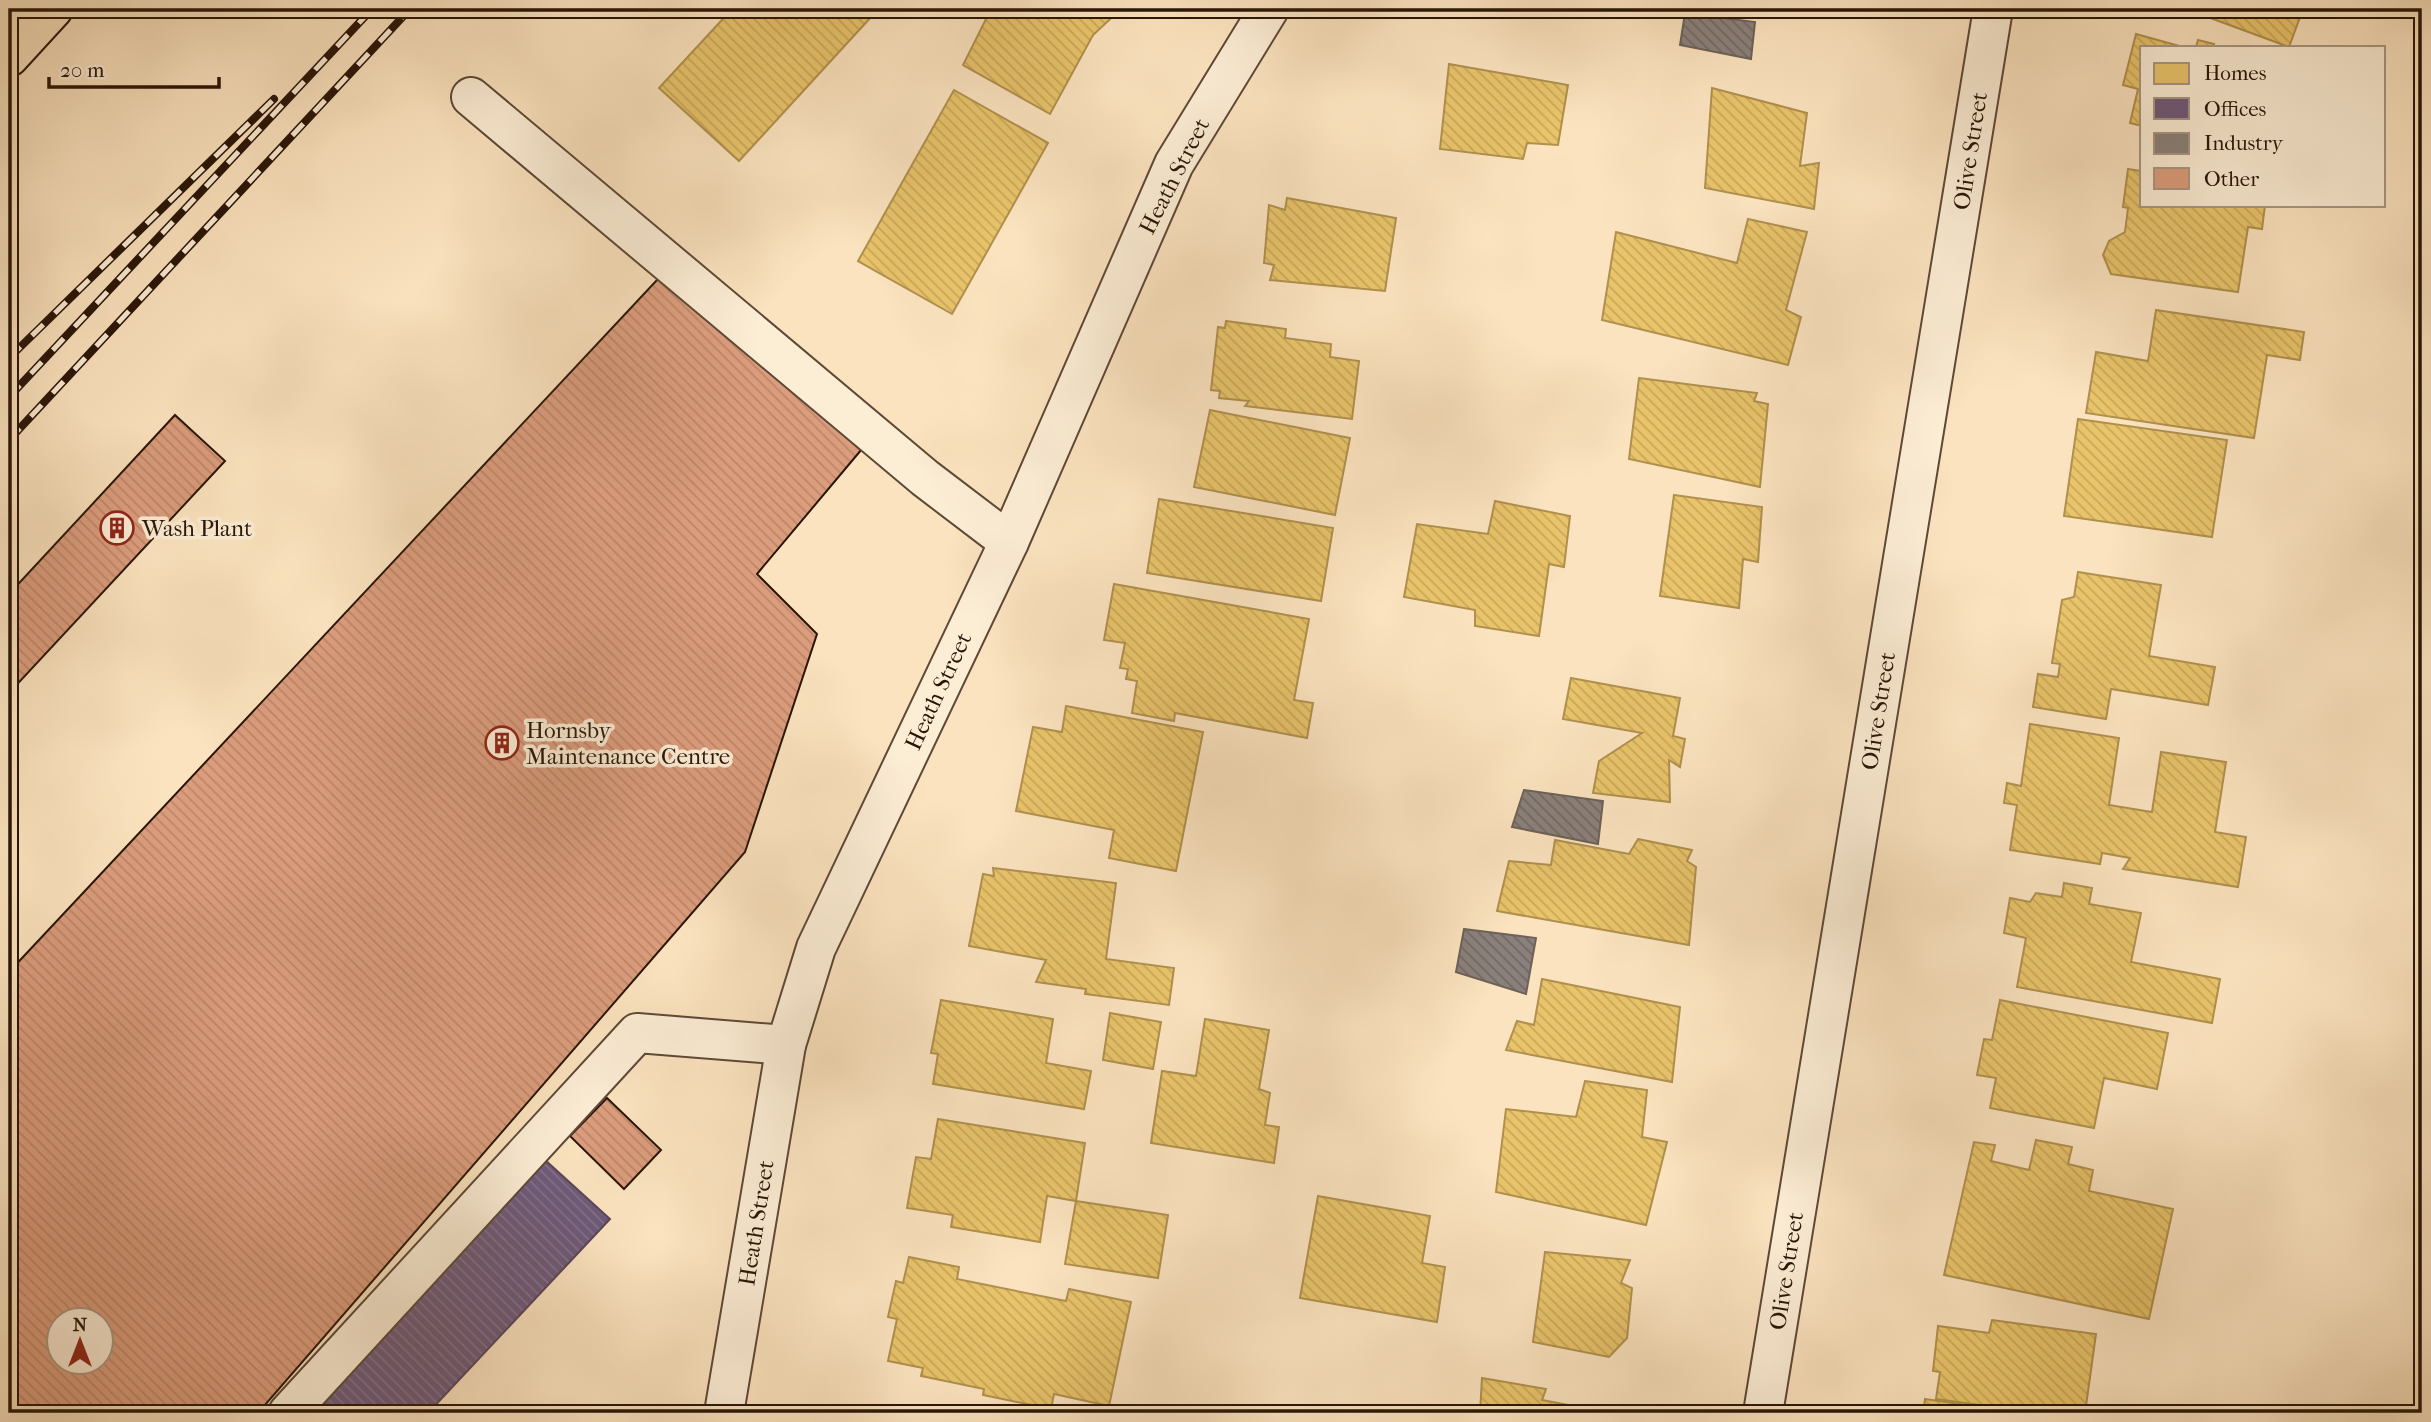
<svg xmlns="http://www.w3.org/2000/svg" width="2431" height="1422" viewBox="0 0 2431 1422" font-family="'IM FELL French Canon',serif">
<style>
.homes{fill:url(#homes-back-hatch);stroke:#af904d;stroke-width:2}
.offices{fill:url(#offices-back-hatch);stroke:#594558;stroke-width:2}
.industry{fill:url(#industry-back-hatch);stroke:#6d6159;stroke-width:2}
.building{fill:url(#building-back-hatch);stroke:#291508;stroke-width:2;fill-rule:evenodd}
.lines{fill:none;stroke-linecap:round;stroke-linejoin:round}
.minor-casing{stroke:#5e4836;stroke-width:42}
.major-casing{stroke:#291508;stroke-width:42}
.minor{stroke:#fcedd5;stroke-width:38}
.major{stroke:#fbe3bf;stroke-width:38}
.rail-casing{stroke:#291508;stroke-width:8}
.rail{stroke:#fcedd5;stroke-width:5;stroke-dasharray:16;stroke-linecap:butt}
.labels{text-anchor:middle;stroke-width:7;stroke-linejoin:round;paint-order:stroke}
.street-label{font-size:23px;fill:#291508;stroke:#fcedd5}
.poi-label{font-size:23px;fill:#291508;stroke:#fcedd5;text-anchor:start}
</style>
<defs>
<pattern id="homes-back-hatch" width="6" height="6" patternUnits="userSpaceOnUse" patternTransform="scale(1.75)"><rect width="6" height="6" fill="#e9c46a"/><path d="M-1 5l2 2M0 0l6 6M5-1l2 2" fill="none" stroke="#c8a85a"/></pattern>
<pattern id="offices-back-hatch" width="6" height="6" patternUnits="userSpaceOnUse" patternTransform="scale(1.75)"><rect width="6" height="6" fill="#6d597a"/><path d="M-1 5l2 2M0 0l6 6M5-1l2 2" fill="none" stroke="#827189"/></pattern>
<pattern id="industry-back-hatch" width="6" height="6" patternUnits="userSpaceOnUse" patternTransform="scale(1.75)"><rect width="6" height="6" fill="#8a817c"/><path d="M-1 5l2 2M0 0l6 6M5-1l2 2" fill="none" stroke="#716864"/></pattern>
<pattern id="building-back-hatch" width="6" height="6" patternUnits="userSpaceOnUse" patternTransform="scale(1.75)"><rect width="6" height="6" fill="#dc9d7d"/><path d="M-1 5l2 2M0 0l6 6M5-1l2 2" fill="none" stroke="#bd866b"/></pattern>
</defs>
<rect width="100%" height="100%" fill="#fbe3bf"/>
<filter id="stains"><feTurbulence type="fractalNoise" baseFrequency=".00286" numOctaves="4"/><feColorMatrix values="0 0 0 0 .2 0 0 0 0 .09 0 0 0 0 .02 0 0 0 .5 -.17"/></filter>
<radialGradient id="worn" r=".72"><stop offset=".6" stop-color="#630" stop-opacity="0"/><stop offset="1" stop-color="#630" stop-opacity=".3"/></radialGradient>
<g class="homes">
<path d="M 732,9 L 864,9 L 872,16 L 739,161 L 659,88 Z"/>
<path d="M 991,9 L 1121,9 L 1093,35 L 1050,114 L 963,65 Z"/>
<path d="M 2186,9 L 2303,9 L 2289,47 Z"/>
<path d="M 2136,34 L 2183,47 L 2142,47 L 2142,126 L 2130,123 L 2138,89 L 2123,85 Z"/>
<path d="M 2198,40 L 2214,44 L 2213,47 L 2196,47 Z"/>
<path d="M 1449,64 L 1568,85 L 1558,145 L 1527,143 L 1523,159 L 1440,149 Z"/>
<path d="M 1712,88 L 1807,113 L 1800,166 L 1819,163 L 1814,209 L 1705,188 Z"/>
<path d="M 954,90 L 1048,143 L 952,314 L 858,261 Z"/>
<path d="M 2128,169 L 2142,171 L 2142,205 L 2265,205 L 2262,229 L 2248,227 L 2238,292 L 2111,274 L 2103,255 L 2109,241 L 2125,232 L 2128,208 L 2123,207 Z"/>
<path d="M 1287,198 L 1396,218 L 1385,291 L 1270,280 L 1274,265 L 1264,263 L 1269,205 L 1285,210 Z"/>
<path d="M 1748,219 L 1807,232 L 1786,310 L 1801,317 L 1788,365 L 1602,320 L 1616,232 L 1737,263 Z"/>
<path d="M 2156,310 L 2304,332 L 2300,360 L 2267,355 L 2254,438 L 2086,413 L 2096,352 L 2148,361 Z"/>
<path d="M 1226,321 L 1286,329 L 1285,338 L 1331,344 L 1330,357 L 1359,361 L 1352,419 L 1245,406 L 1249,401 L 1219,398 L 1220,391 L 1211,390 L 1218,327 L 1225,328 Z"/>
<path d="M 1639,378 L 1757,393 L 1754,401 L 1768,404 L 1760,487 L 1629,459 Z"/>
<path d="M 1210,410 L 1350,438 L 1335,515 L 1194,487 Z"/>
<path d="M 2078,419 L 2227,440 L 2212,537 L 2064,516 Z"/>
<path d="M 1674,495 L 1762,507 L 1758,562 L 1743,559 L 1739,608 L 1660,596 Z"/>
<path d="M 1159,499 L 1333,528 L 1321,601 L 1147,573 Z"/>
<path d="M 1495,501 L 1570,516 L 1564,567 L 1549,564 L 1539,636 L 1475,626 L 1475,610 L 1404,597 L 1417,524 L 1488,534 Z"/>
<path d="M 2078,572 L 2161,585 L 2149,656 L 2215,667 L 2208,705 L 2111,689 L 2106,719 L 2033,707 L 2038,674 L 2058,677 L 2060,664 L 2052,663 L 2062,600 L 2074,597 Z"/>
<path d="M 1114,584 L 1309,619 L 1294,700 L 1313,703 L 1307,738 L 1175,713 L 1174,721 L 1132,713 L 1137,681 L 1126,679 L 1128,669 L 1120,668 L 1125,643 L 1104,640 Z"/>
<path d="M 1571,678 L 1680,698 L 1673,736 L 1685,739 L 1680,767 L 1669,760 L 1670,802 L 1593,793 L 1599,761 L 1642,733 L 1563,719 Z"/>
<path d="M 1066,706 L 1203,732 L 1176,871 L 1109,858 L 1114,830 L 1016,811 L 1033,727 L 1062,732 Z"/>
<path d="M 2030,724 L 2119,738 L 2109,805 L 2152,812 L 2161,752 L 2226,762 L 2215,832 L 2246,837 L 2238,887 L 2123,869 L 2130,858 L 2102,853 L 2100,864 L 2010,850 L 2017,805 L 2004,803 L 2007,783 L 2021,786 Z"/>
<path d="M 1638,839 L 1692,850 L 1687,861 L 1696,867 L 1689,945 L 1497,911 L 1509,861 L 1551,865 L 1555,840 L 1629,854 Z"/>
<path d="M 993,868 L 1116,883 L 1106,959 L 1174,968 L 1169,1005 L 1085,994 L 1086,989 L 1036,982 L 1046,960 L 969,946 L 983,874 L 994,876 Z"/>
<path d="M 2064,883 L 2092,888 L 2089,904 L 2141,913 L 2131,962 L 2220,979 L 2212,1023 L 2017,987 L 2026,938 L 2004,933 L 2010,898 L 2030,902 L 2036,893 L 2062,897 Z"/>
<path d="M 1542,979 L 1680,1007 L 1672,1082 L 1506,1050 L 1517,1021 L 1534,1025 Z"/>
<path d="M 941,1000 L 1053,1019 L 1046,1063 L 1091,1071 L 1084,1109 L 933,1084 L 938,1054 L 931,1053 Z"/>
<path d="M 2000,1000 L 2168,1033 L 2157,1089 L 2104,1078 L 2094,1128 L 1990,1108 L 1996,1078 L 1977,1075 L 1984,1039 L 1992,1040 Z"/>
<path d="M 1110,1013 L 1161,1022 L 1153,1069 L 1103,1060 Z"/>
<path d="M 1205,1019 L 1269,1030 L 1259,1089 L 1270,1093 L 1265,1125 L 1279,1127 L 1274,1163 L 1151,1143 L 1162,1071 L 1196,1076 Z"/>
<path d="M 1585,1081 L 1647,1090 L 1642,1137 L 1667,1142 L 1646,1225 L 1496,1192 L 1506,1109 L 1576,1117 Z"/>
<path d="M 938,1119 L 1085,1143 L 1076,1201 L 1047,1196 L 1040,1242 L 951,1227 L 953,1215 L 907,1208 L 916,1157 L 931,1159 Z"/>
<path d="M 2036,1140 L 2072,1147 L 2068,1164 L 2093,1170 L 2089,1191 L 2173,1209 L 2149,1319 L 1944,1275 L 1974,1142 L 1995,1145 L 1991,1161 L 2029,1170 Z"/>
<path d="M 1318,1196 L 1430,1216 L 1422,1263 L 1445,1267 L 1437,1322 L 1300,1298 Z"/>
<path d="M 1076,1201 L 1168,1215 L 1158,1278 L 1065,1264 Z"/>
<path d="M 1545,1252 L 1630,1260 L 1621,1283 L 1632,1288 L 1627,1338 L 1609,1357 L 1533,1342 Z"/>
<path d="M 909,1257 L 959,1267 L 957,1279 L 1066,1301 L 1069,1289 L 1131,1302 L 1109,1406 L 1054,1394 L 1051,1409 L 983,1395 L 984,1389 L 921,1376 L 923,1368 L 888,1361 L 897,1319 L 888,1317 L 896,1281 L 903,1283 Z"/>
<path d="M 1992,1320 L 2096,1334 L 2085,1413 L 2037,1413 L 1936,1399 L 1940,1372 L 1933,1371 L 1938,1326 L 1989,1333 Z"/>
<path d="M 1482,1378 L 1546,1389 L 1542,1400 L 1610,1413 L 1480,1413 Z"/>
<path d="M 1925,1399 L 2024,1413 L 1923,1413 Z"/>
</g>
<path class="offices" d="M 544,1159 L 610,1219 L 428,1413 L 306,1413 Z"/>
<g class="industry">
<path d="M 1685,13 L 1755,22 L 1751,59 L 1680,45 Z"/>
<path d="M 1524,790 L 1603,801 L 1598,844 L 1512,827 Z"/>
<path d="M 1464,929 L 1536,938 L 1526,994 L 1456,972 Z"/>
</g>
<g class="building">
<path d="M 672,264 L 872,437 L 757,574 L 817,634 L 745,852 L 258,1413 L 9,1413 L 9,972 ZM 60,1320 L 102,1320 L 102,1362 L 60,1362 Z"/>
<path d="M 175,415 L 225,461 L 9,693 L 9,594 Z"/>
<path d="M 607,1098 L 661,1150 L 624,1189 L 570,1136 Z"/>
</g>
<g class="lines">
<defs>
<g id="minor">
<path d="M 471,97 L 925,478 L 1009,542"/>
<path d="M 288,1413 L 637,1033 L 786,1045"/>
<path d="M 724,1413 L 786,1045 L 816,948 L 1009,542 L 1174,164 L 1269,9"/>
<path d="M 1763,1413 L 1993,9"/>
</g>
<path id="major" d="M 9,57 L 53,9"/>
</defs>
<use href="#minor" class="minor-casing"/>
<use href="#major" class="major-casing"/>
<use href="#minor" class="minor"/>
<use href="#major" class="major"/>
<defs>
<g id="rail">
<path d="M 9,358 L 274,99"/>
<path d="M 9,397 L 372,9"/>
<path d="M 9,440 L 410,9"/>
</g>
</defs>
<use href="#rail" class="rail-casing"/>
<use href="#rail" class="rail"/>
</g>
<defs>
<symbol id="building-ring" viewBox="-11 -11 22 22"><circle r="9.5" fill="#fcedd5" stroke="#8f2418" stroke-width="1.5"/><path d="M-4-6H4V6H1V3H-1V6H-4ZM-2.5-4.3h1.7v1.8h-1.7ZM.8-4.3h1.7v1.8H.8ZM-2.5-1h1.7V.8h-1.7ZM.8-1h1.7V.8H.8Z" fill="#8f2418"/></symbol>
</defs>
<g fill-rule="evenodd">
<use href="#building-ring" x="98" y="509" width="38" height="38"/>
<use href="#building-ring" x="483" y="724" width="38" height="38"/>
</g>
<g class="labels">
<g class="street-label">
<text transform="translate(1970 151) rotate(-81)" y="8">Olive Street</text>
<text transform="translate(1174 176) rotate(-63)" y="8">Heath Street</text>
<text transform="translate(938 691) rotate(-65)" y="8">Heath Street</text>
<text transform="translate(1878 711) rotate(-81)" y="8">Olive Street</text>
<text transform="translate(756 1223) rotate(-81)" y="8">Heath Street</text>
<text transform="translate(1786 1271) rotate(-81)" y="8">Olive Street</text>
</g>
<g class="poi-label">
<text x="142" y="536">Wash Plant</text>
<text x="526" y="738">Hornsby<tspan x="526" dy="26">Maintenance Centre</tspan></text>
</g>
</g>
<rect width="2431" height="1422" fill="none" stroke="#fbe3bf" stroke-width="35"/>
<rect x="10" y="10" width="2410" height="1401" fill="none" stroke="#291508" stroke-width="3.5"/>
<rect x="18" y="18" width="2396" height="1387" fill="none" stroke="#291508" stroke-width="2"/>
<rect x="2140" y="46" width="245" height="161" fill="#fcedd5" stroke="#a89783" stroke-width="2"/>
<rect x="2154" y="63" width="35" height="21" fill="#e9c46a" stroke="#a89783" stroke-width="2"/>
<text x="2204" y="80" font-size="21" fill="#291508">Homes</text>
<rect x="2154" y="98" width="35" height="21" fill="#6d597a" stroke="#a89783" stroke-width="2"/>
<text x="2204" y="116" font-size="21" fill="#291508">Offices</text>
<rect x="2154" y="133" width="35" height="21" fill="#8a817c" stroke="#a89783" stroke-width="2"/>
<text x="2204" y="150" font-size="21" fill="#291508">Industry</text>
<rect x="2154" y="168" width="35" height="21" fill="#dc9d7d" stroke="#a89783" stroke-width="2"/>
<text x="2204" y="186" font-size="21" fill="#291508">Other</text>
<g transform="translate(80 1341)"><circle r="33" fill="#fcedd5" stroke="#a89783" stroke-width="2"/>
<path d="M0-5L12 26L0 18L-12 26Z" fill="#8f2418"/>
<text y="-10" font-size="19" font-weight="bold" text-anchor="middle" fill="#291508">N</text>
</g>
<path d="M49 77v10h170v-10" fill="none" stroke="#291508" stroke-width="3.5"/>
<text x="60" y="77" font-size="21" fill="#291508" stroke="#fcedd5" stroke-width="5" paint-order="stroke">20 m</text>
<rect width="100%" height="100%" filter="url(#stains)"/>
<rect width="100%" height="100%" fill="url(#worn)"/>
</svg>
